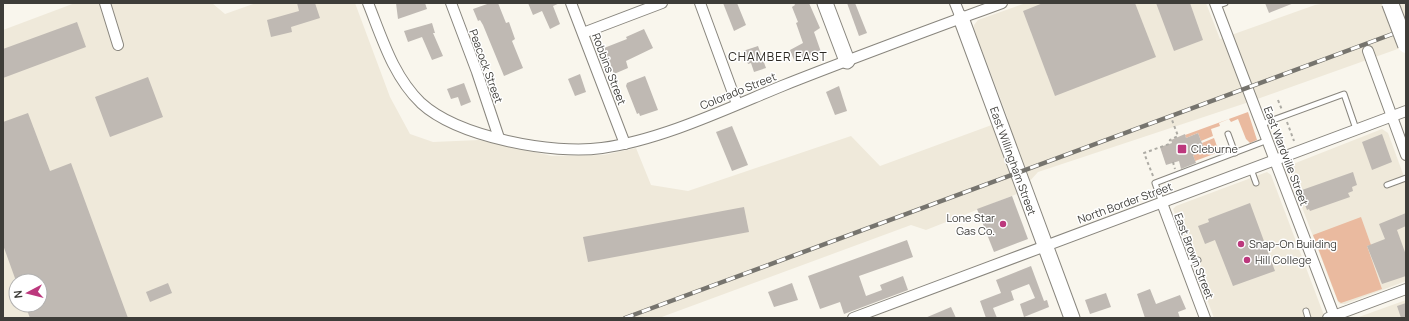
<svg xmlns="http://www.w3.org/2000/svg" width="1409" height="321" viewBox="0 0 1409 321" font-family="Manrope,sans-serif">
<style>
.built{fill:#efe9da;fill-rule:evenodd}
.green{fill:#eaba9f}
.building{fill:#bfb9b3}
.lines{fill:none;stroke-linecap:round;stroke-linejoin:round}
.lane-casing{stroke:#89867e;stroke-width:7}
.street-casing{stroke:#89867e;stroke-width:12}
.secondary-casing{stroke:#89867e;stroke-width:17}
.path{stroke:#adaba4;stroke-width:2;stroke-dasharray:3 3;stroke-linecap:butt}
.lane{stroke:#fff;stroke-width:5}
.street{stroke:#fff;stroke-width:10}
.secondary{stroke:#fff;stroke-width:15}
.rail-casing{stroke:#76746e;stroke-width:4.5}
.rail{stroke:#fff;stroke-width:3;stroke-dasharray:9;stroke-linecap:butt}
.primary-bridge-casing{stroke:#89867e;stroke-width:18;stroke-linecap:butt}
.primary-bridge{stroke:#fff;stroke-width:16}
.poi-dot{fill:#bc387d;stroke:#fff;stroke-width:1.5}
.labels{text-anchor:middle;stroke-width:3;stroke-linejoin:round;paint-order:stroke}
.street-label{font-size:11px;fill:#3e3d39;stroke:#fff}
.poi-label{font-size:11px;fill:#3e3d39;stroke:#fff;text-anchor:start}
.neighbourhood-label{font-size:12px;letter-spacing:1px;fill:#2c2923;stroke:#fff}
</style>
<rect width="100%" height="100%" fill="#f9f6ed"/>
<g class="built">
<path d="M 75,3 L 212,3 L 225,14 L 256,3 L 355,3 L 390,97 L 410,134 L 433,142 L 479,140 L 552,156 L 604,155 L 636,148 L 651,185 L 688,191 L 851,136 L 880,166 L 1008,119 L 974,29 L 974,25 L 978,20 L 1026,3 L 1206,3 L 1220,39 L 1315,5 L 1327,3 L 1406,3 L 1406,46 L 1246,103 L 1038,172 L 1019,193 L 926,230 L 911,225 L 659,318 L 3,318 L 3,30 ZM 16,281 L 40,281 L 40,305 L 16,305 Z"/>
<path d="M 1382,129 L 1388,133 L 1406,182 L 1406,281 L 1345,304 L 1340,304 L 1338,302 L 1289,173 L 1288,166 Z"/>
<path d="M 1267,172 L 1271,175 L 1325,318 L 1214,318 L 1173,209 L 1176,206 Z"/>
<path d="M 1406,300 L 1406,318 L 1356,318 Z"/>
</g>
<g class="green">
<path d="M 1248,112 L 1257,140 L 1250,143 L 1246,139 L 1238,119 L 1231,122 L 1229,119 L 1219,123 L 1220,126 L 1211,129 L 1213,136 L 1201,141 L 1198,133 L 1186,138 L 1185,135 Z"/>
<path d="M 1214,138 L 1219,152 L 1195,161 L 1193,155 L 1205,151 L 1202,143 Z"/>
<path d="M 1361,217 L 1371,245 L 1367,246 L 1382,289 L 1341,303 L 1338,301 L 1313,235 Z"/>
</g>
<g class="building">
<path d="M 297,3 L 315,3 L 320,18 L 291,27 L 292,32 L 271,37 L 267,20 L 299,11 Z"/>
<path d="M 396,3 L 425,3 L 427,9 L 398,19 Z"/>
<path d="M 490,3 L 498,3 L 506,23 L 509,22 L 515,39 L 512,41 L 523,68 L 504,76 L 483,25 L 480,20 L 478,21 L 473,9 Z"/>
<path d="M 528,3 L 560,3 L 553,6 L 560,24 L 550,29 L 542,11 L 533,15 Z"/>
<path d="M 723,3 L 737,3 L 746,25 L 734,31 Z"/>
<path d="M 794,3 L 809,3 L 820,28 L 814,32 L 821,52 L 794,60 L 790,50 L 803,43 L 796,23 L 798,22 L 792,7 L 795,5 Z"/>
<path d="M 847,3 L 855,3 L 867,33 L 859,36 Z"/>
<path d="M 1043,3 L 1135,3 L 1156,57 L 1055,96 L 1023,11 Z"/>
<path d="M 1156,3 L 1190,3 L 1203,40 L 1174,51 Z"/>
<path d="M 1265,3 L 1294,3 L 1269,13 Z"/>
<path d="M 77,22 L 86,47 L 3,78 L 3,49 Z"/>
<path d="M 432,23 L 435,33 L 433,33 L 443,56 L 432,60 L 422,37 L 408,42 L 404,31 Z"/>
<path d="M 644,29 L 653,48 L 626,61 L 628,68 L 614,74 L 604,48 L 627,39 L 626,37 Z"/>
<path d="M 758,46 L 766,68 L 754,72 L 751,63 L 748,64 L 743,51 Z"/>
<path d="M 580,74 L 586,92 L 575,96 L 568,79 Z"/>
<path d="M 645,76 L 658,110 L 640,116 L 639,113 L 637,114 L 626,86 L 627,83 Z"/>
<path d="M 148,77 L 163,117 L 110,137 L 95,97 Z"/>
<path d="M 464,83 L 471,102 L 461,106 L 458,97 L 451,99 L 447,89 Z"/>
<path d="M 839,86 L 847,111 L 835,115 L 826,92 Z"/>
<path d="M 28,113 L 50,171 L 71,163 L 128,318 L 30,318 L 25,305 L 40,305 L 40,281 L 16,281 L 3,245 L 3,122 Z"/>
<path d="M 732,126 L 748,165 L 732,171 L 716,132 Z"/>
<path d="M 1198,133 L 1205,151 L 1193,155 L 1196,163 L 1181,169 L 1179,161 L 1166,165 L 1160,147 L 1172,143 L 1171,140 L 1185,134 L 1186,138 Z"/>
<path d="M 1382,134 L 1392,162 L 1372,170 L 1362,142 Z"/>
<path d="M 1353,172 L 1357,185 L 1352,187 L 1353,191 L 1348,193 L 1350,197 L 1310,211 L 1309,209 L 1307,210 L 1300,192 L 1302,190 Z"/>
<path d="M 1012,196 L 1028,239 L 994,252 L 977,209 Z"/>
<path d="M 1250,203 L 1275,271 L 1233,286 L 1215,240 L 1205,244 L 1198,226 L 1209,222 L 1208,219 Z"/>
<path d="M 744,207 L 749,232 L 588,262 L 583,237 Z"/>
<path d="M 1406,213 L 1406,226 L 1397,230 L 1406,255 L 1406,276 L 1382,284 L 1367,246 L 1385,239 L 1379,224 Z"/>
<path d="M 907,240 L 913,257 L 859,276 L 866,296 L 882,290 L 880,285 L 903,276 L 908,290 L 844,314 L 840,302 L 820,309 L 808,276 Z"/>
<path d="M 1031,266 L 1044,301 L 1047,300 L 1049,307 L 1024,317 L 1020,304 L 1035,298 L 1029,284 L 1011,291 L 1014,300 L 993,308 L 997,318 L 986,318 L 980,301 L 1001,293 L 996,280 Z"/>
<path d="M 168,283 L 172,293 L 150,302 L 146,292 Z"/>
<path d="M 792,283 L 798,300 L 774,307 L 768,292 Z"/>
<path d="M 1150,289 L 1156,304 L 1180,295 L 1186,309 L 1178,312 L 1180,318 L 1145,318 L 1137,294 Z"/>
<path d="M 1106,293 L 1111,307 L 1090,314 L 1085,300 Z"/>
<path d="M 1406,303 L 1406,318 L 1401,318 L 1397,306 Z"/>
<path d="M 951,307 L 956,318 L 925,318 Z"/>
</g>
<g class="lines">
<defs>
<g id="lane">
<path d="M 1216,6 L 1225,3"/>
<path d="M 1262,124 L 1344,94 L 1356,129"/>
<path d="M 1228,134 L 1235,153"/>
<path d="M 1251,169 L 1256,183"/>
<path d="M 1387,185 L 1406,178"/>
<path d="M 1162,203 L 1155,183 L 1268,140"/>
<path d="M 1185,264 L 1198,260"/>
<path d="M 1306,311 L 1308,318"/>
</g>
<g id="street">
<path d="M 105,3 L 118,45"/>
<path d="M 368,3 C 382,38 393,76 421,103 C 458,137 553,155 602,148 C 661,140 726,109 782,86 C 855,57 929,30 1002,3"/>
<path d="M 451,3 L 477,72 L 499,138"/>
<path d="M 571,3 L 625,144"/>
<path d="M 700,3 L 737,104"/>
<path d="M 955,3 L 961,18"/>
<path d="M 1215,3 L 1335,318"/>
<path d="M 583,33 L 662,3"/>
<path d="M 1368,51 L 1406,155"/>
<path d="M 1162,203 L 1205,318"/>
<path d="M 853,318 L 1406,111"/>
<path d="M 1328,318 L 1406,289"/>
</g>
<g id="secondary">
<path d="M 825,3 L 847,61"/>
<path d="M 961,18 L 1072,318"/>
</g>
</defs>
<use href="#lane" class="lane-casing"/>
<use href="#street" class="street-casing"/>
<use href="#secondary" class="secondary-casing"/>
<g class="path">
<path d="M 1278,100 L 1282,110"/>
<path d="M 1287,122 L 1294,141"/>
<path d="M 1173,162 L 1175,169"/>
<path d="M 1153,176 L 1144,153 L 1169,144 L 1170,140 L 1178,136 L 1172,120"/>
</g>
<use href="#lane" class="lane"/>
<use href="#street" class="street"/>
<use href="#secondary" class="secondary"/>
<defs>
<path id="rail" d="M 625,318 L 1406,29"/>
</defs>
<use href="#rail" class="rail-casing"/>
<use href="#rail" class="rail"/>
<defs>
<path id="primary-bridge" d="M 1390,3 L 1406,45"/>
</defs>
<use href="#primary-bridge" class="primary-bridge-casing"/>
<use href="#primary-bridge" class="primary-bridge"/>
</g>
<g class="poi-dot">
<rect x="1177" y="144" width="10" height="10" rx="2"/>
<circle cx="1003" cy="224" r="4"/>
<circle cx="1241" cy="244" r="4"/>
<circle cx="1247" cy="260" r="4"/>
</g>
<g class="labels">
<g class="street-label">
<text transform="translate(486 66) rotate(70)" y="4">Peacock Street</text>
<text transform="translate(609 69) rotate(69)" y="4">Robbins Street</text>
<text transform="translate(738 91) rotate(-22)" y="4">Colorado Street</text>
<text transform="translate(1286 156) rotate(69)" y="4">East Wardville Street</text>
<text transform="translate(1013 161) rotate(70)" y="4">East Willingham Street</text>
<text transform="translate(1125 203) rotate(-20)" y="4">North Border Street</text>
<text transform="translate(1194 256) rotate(69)" y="4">East Brown Street</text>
</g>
<g class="poi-label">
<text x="1191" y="153">Cleburne</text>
<text x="995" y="222" text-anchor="end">Lone Star<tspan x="995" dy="13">Gas Co.</tspan></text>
<text x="1249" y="248">Snap-On Building</text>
<text x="1255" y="264">Hill College</text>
</g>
<g class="neighbourhood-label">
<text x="778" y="61">CHAMBER EAST</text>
</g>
</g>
<rect width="1409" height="321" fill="none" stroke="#3e3d39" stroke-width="8"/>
<g transform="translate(28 293) rotate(263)"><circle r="19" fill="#ffffff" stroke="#b2b1b0"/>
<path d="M0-3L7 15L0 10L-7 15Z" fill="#bc387d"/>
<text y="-6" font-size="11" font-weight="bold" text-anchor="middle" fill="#3e3d39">N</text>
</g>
</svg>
